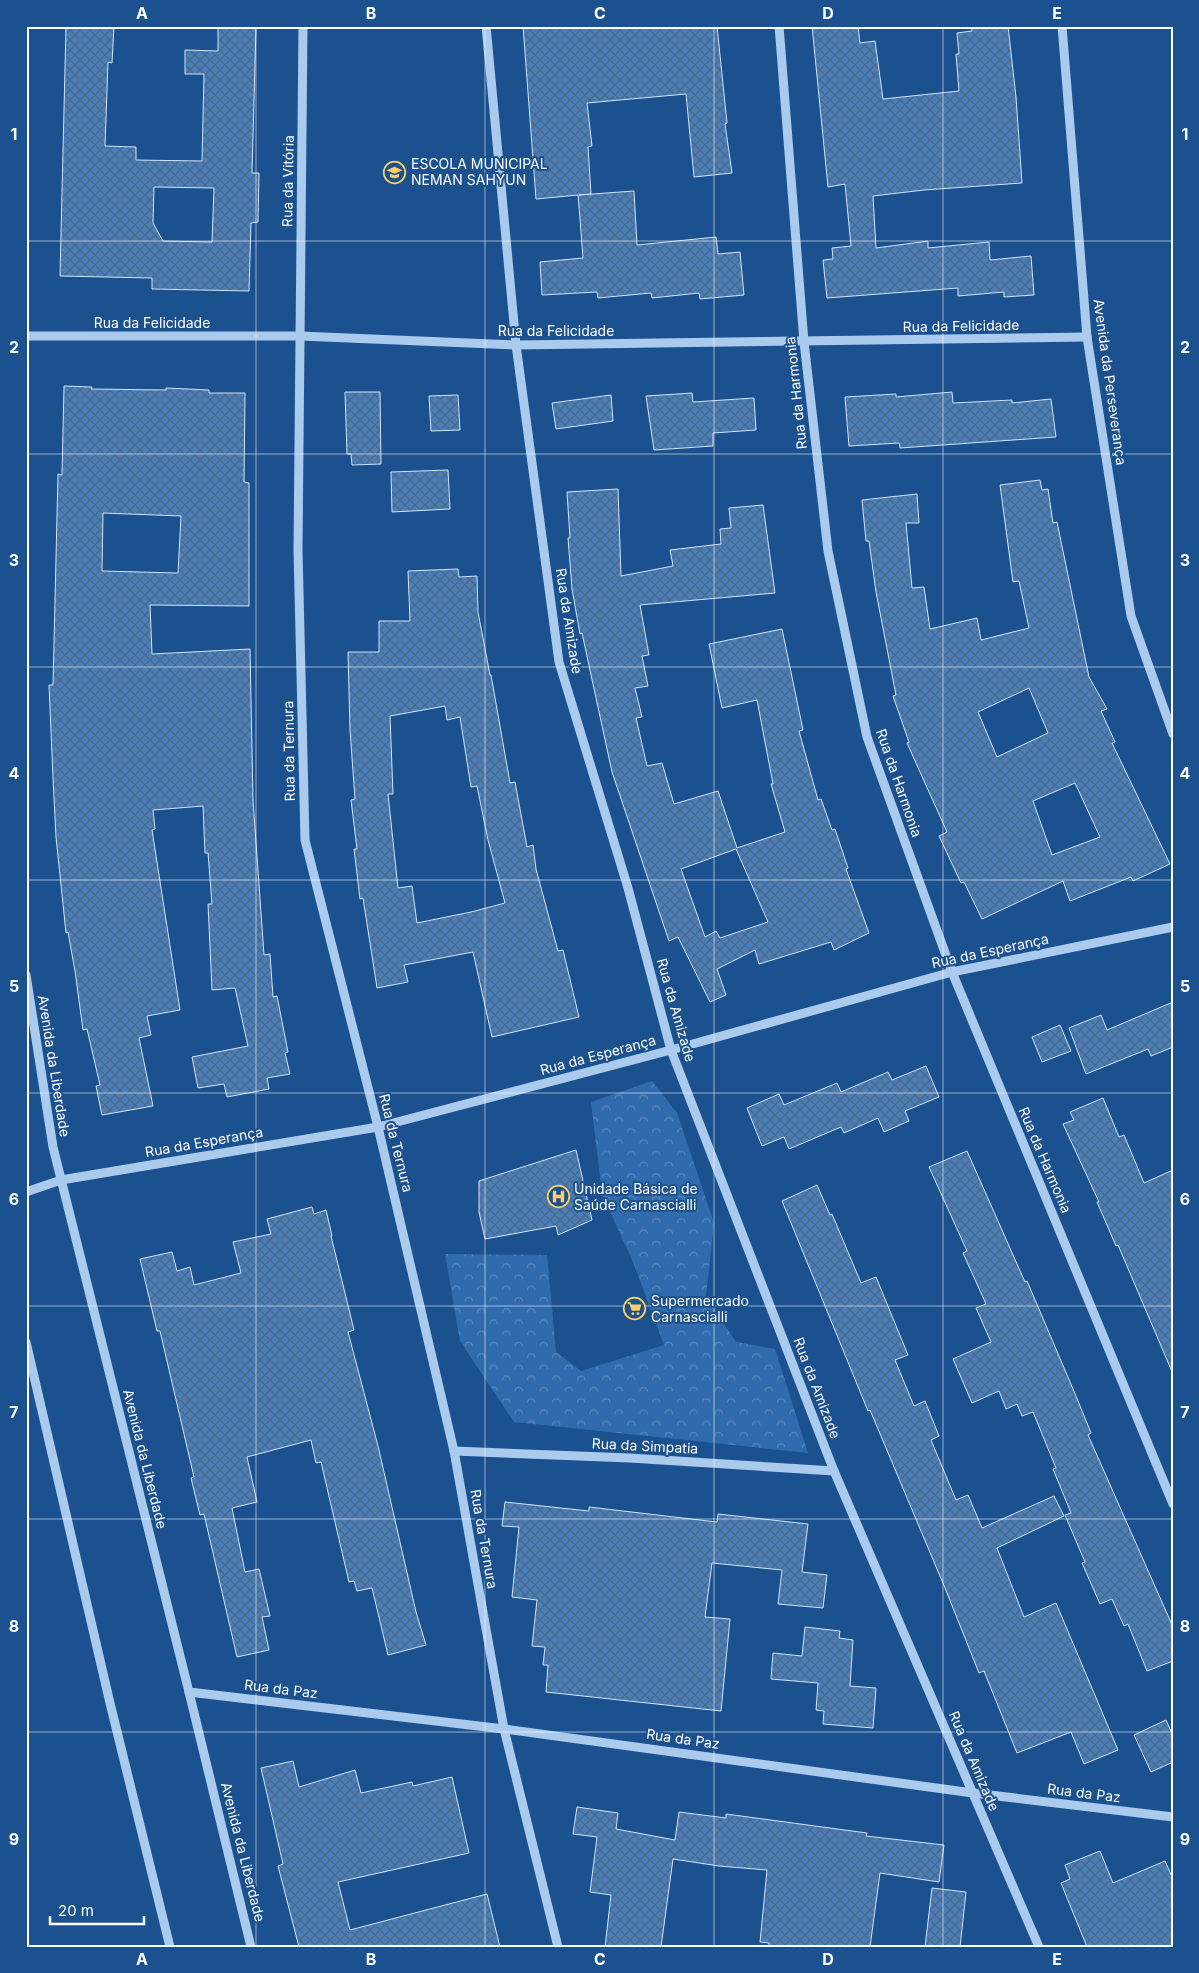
<svg xmlns="http://www.w3.org/2000/svg" width="1199" height="1973" viewBox="0 0 1199 1973" font-family="Inter,sans-serif">
<style>
.forest{fill:url(#forest-crowns)}
.building{fill:url(#building-cross-hatch);stroke:#d1e4fa;fill-rule:evenodd}
.lines{fill:none;stroke-linecap:round;stroke-linejoin:round}
.minor{stroke:#abcbee;stroke-width:9}
.grid{fill:none;stroke:#fff;stroke-width:1;stroke-opacity:0.55}
.labels{text-anchor:middle;stroke-width:4;stroke-linejoin:round;paint-order:stroke}
.poi-label{font-size:14px;fill:#fff;stroke:#1c518f;text-anchor:start}
.street-label{font-size:14px;fill:#fff;stroke:#1c518f}
.neatline{fill:none;stroke:#fff;stroke-width:2}
.grid-label{font-size:16px;text-anchor:middle;font-weight:bold;fill:#fff}
</style>
<defs>
<pattern id="forest-crowns" width="20" height="18" patternUnits="userSpaceOnUse" patternTransform="scale(1.25)"><rect width="20" height="18" fill="#306cad"/><path d="M2 6a3 3 0 1 1 6 0M12 15a3 3 0 1 1 6 0" fill="none" stroke="#5989bd"/></pattern>
<pattern id="building-cross-hatch" width="8" height="8" patternUnits="userSpaceOnUse" patternTransform="scale(1.25)"><rect width="8" height="8" fill="#4a7eb8"/><path d="M0 0l8 8M0 8l8-8" fill="none" stroke="#4b6887"/></pattern>
</defs>
<rect width="100%" height="100%" fill="#1c518f"/>
<path class="forest" d="M 652,1081 L 677,1113 L 714,1223 L 706,1296 L 736,1342 L 775,1349 L 808,1453 L 514,1422 L 460,1341 L 445,1254 L 547,1255 L 556,1352 L 581,1371 L 664,1345 L 633,1262 L 602,1194 L 591,1102 Z"/>
<g class="building">
<path d="M 66,26 L 114,26 L 112,63 L 108,62 L 105,146 L 136,147 L 136,160 L 202,161 L 204,74 L 185,74 L 185,50 L 218,51 L 218,26 L 256,26 L 252,173 L 259,173 L 258,222 L 251,223 L 249,291 L 152,289 L 152,278 L 60,276 ZM 154,187 L 214,188 L 212,242 L 163,241 L 153,223 Z"/>
<path d="M 523,26 L 717,26 L 727,123 L 725,124 L 732,173 L 694,177 L 686,94 L 587,103 L 592,146 L 588,147 L 591,194 L 579,195 L 634,191 L 637,245 L 716,237 L 718,254 L 740,252 L 744,295 L 700,299 L 699,293 L 652,298 L 651,293 L 598,298 L 597,292 L 542,295 L 540,262 L 583,258 L 580,219 L 578,195 L 536,199 Z"/>
<path d="M 812,26 L 858,26 L 860,43 L 875,41 L 883,99 L 959,91 L 956,54 L 959,54 L 957,33 L 972,31 L 971,26 L 1008,26 L 1016,97 L 1022,183 L 924,190 L 873,196 L 876,248 L 928,241 L 928,248 L 989,242 L 990,260 L 1031,256 L 1034,295 L 1004,297 L 1004,292 L 958,296 L 958,288 L 827,298 L 823,260 L 833,259 L 832,248 L 851,246 L 845,184 L 828,187 Z"/>
<path d="M 64,386 L 92,387 L 91,389 L 166,390 L 166,388 L 209,390 L 209,393 L 245,393 L 244,482 L 249,483 L 249,606 L 150,605 L 152,654 L 250,649 L 253,800 L 264,955 L 270,954 L 273,997 L 277,996 L 288,1052 L 285,1053 L 290,1074 L 267,1078 L 269,1089 L 227,1097 L 224,1084 L 198,1088 L 192,1057 L 248,1046 L 235,988 L 212,990 L 208,904 L 212,904 L 208,853 L 205,853 L 203,806 L 153,810 L 155,829 L 152,830 L 180,1010 L 147,1016 L 151,1035 L 139,1038 L 153,1106 L 102,1115 L 96,1086 L 100,1085 L 87,1029 L 83,1030 L 75,971 L 68,932 L 66,933 L 56,837 L 53,778 L 49,685 L 53,685 L 58,474 L 62,475 ZM 103,513 L 181,516 L 178,573 L 102,571 Z"/>
<path d="M 345,392 L 380,392 L 381,464 L 352,465 L 351,454 L 347,454 Z"/>
<path d="M 952,392 L 953,403 L 1012,400 L 1012,403 L 1051,399 L 1056,437 L 900,448 L 899,443 L 849,446 L 845,397 L 896,394 L 896,397 Z"/>
<path d="M 692,393 L 693,402 L 754,398 L 756,430 L 713,433 L 713,446 L 654,450 L 646,396 Z"/>
<path d="M 458,395 L 460,430 L 431,431 L 429,396 Z"/>
<path d="M 611,395 L 613,421 L 556,429 L 552,403 Z"/>
<path d="M 448,470 L 450,509 L 392,512 L 391,472 Z"/>
<path d="M 1040,480 L 1042,490 L 1048,489 L 1053,523 L 1057,522 L 1089,677 L 1107,709 L 1101,711 L 1115,742 L 1112,743 L 1170,864 L 1133,881 L 1131,877 L 1070,901 L 1063,881 L 982,919 L 964,882 L 961,883 L 939,836 L 947,832 L 907,743 L 909,742 L 893,696 L 896,695 L 876,592 L 869,541 L 866,541 L 862,500 L 917,494 L 919,523 L 906,523 L 912,588 L 924,587 L 930,629 L 977,618 L 981,640 L 1029,628 L 1019,581 L 1013,582 L 1000,485 ZM 1029,688 L 1048,733 L 997,757 L 978,712 ZM 1075,783 L 1100,837 L 1052,855 L 1033,801 Z"/>
<path d="M 618,489 L 621,576 L 673,566 L 670,550 L 721,544 L 720,529 L 731,528 L 729,508 L 763,505 L 775,593 L 640,605 L 649,655 L 642,656 L 648,686 L 635,688 L 642,717 L 636,718 L 647,766 L 662,763 L 674,804 L 718,791 L 737,848 L 785,832 L 771,784 L 773,784 L 757,700 L 722,708 L 709,644 L 782,629 L 803,730 L 799,731 L 818,800 L 821,799 L 832,830 L 835,829 L 848,868 L 846,869 L 869,933 L 834,950 L 831,942 L 759,964 L 755,950 L 717,969 L 726,995 L 710,1002 L 678,937 L 669,941 L 612,772 L 582,633 L 580,634 L 572,589 L 568,538 L 570,538 L 567,492 ZM 736,849 L 768,922 L 720,938 L 716,931 L 705,937 L 681,869 Z"/>
<path d="M 458,569 L 459,577 L 477,576 L 478,612 L 490,675 L 491,675 L 510,783 L 515,782 L 527,847 L 533,845 L 536,869 L 558,951 L 563,950 L 579,1017 L 492,1037 L 473,952 L 404,965 L 408,982 L 377,988 L 363,898 L 360,899 L 354,849 L 357,849 L 351,800 L 355,799 L 350,730 L 348,652 L 379,652 L 379,621 L 410,621 L 408,571 ZM 445,706 L 447,720 L 460,717 L 471,787 L 477,786 L 488,840 L 505,903 L 471,912 L 417,923 L 412,886 L 398,888 L 388,794 L 393,794 L 390,716 Z"/>
<path d="M 1173,1002 L 1173,1047 L 1151,1056 L 1148,1049 L 1086,1074 L 1069,1028 L 1101,1015 L 1107,1030 Z"/>
<path d="M 1060,1025 L 1071,1051 L 1042,1062 L 1032,1037 Z"/>
<path d="M 926,1066 L 939,1097 L 905,1111 L 909,1121 L 884,1132 L 878,1118 L 844,1133 L 841,1127 L 789,1149 L 784,1137 L 762,1146 L 747,1108 L 779,1094 L 784,1105 L 837,1083 L 841,1092 L 888,1072 L 892,1080 Z"/>
<path d="M 1103,1098 L 1119,1137 L 1124,1135 L 1144,1183 L 1173,1170 L 1173,1374 L 1118,1245 L 1116,1246 L 1097,1202 L 1099,1202 L 1063,1124 L 1074,1120 L 1070,1112 Z"/>
<path d="M 576,1150 L 592,1220 L 558,1235 L 556,1226 L 485,1239 L 479,1212 L 479,1181 Z"/>
<path d="M 967,1151 L 1025,1282 L 1027,1281 L 1076,1396 L 1091,1433 L 1088,1435 L 1173,1627 L 1173,1661 L 1147,1671 L 1128,1624 L 1124,1626 L 1112,1599 L 1100,1604 L 1082,1563 L 1085,1562 L 1065,1515 L 1071,1513 L 1053,1469 L 1056,1468 L 1033,1412 L 1022,1416 L 1017,1404 L 1006,1409 L 999,1391 L 972,1403 L 953,1359 L 991,1342 L 976,1308 L 986,1304 L 963,1253 L 967,1251 L 929,1167 Z"/>
<path d="M 817,1185 L 830,1215 L 832,1214 L 861,1283 L 876,1277 L 908,1355 L 895,1360 L 914,1406 L 925,1401 L 939,1436 L 931,1440 L 956,1500 L 968,1495 L 982,1528 L 1054,1496 L 1064,1516 L 997,1548 L 1024,1617 L 1056,1603 L 1118,1750 L 1084,1764 L 1071,1732 L 1017,1753 L 984,1671 L 979,1673 L 945,1588 L 870,1410 L 868,1411 L 782,1201 Z"/>
<path d="M 312,1207 L 314,1214 L 326,1210 L 332,1236 L 331,1236 L 354,1330 L 348,1332 L 378,1446 L 416,1612 L 426,1645 L 388,1655 L 372,1588 L 357,1591 L 354,1581 L 349,1582 L 321,1462 L 316,1463 L 311,1440 L 247,1457 L 257,1502 L 232,1508 L 245,1572 L 259,1569 L 270,1616 L 262,1617 L 269,1650 L 237,1657 L 204,1514 L 200,1515 L 191,1478 L 194,1477 L 160,1331 L 157,1331 L 140,1259 L 172,1252 L 177,1271 L 190,1267 L 194,1285 L 241,1273 L 233,1242 L 271,1234 L 267,1219 Z"/>
<path d="M 505,1502 L 589,1511 L 589,1507 L 717,1522 L 718,1514 L 808,1524 L 802,1572 L 827,1575 L 823,1608 L 778,1604 L 782,1570 L 712,1563 L 705,1617 L 730,1619 L 721,1711 L 546,1692 L 548,1665 L 543,1665 L 545,1647 L 532,1646 L 537,1600 L 512,1597 L 519,1527 L 502,1526 Z"/>
<path d="M 805,1627 L 840,1631 L 839,1638 L 853,1640 L 850,1686 L 876,1688 L 873,1728 L 823,1724 L 824,1711 L 816,1710 L 818,1683 L 771,1679 L 773,1653 L 802,1656 Z"/>
<path d="M 1166,1720 L 1173,1736 L 1173,1762 L 1151,1772 L 1134,1735 Z"/>
<path d="M 293,1761 L 299,1787 L 355,1770 L 361,1793 L 412,1782 L 413,1786 L 452,1777 L 469,1853 L 338,1882 L 350,1930 L 487,1894 L 500,1947 L 299,1947 L 278,1866 L 283,1864 L 261,1768 Z"/>
<path d="M 577,1807 L 618,1813 L 616,1829 L 675,1840 L 679,1812 L 726,1818 L 726,1814 L 867,1833 L 866,1836 L 944,1845 L 939,1882 L 880,1873 L 870,1947 L 769,1947 L 769,1943 L 760,1942 L 767,1870 L 719,1866 L 673,1859 L 661,1947 L 605,1947 L 611,1895 L 590,1892 L 597,1837 L 573,1834 Z"/>
<path d="M 1100,1851 L 1113,1883 L 1165,1861 L 1173,1879 L 1173,1947 L 1087,1947 L 1061,1883 L 1070,1879 L 1065,1865 Z"/>
<path d="M 932,1888 L 966,1892 L 960,1947 L 925,1947 Z"/>
</g>
<g class="lines">
<g class="minor">
<path d="M 303,26 L 298,550 L 305,840 L 378,1127 L 454,1451 L 504,1729 L 558,1947"/>
<path d="M 486,26 L 516,345 L 559,662 L 628,888 L 671,1050 L 834,1471 L 1039,1947"/>
<path d="M 779,26 L 804,342 L 828,551 L 867,737 L 952,972 L 1173,1504"/>
<path d="M 1062,26 L 1087,337 L 1131,616 L 1173,734"/>
<path d="M 26,336 L 300,336 L 516,345 L 1087,337"/>
<path d="M 26,975 L 53,1147 L 189,1692 L 251,1947"/>
<path d="M 26,1192 L 61,1180 L 378,1127 L 671,1050 L 952,972 L 1173,927"/>
<path d="M 26,1342 L 110,1703 L 170,1947"/>
<path d="M 454,1451 L 630,1458 L 834,1471"/>
<path d="M 189,1692 L 504,1729 L 973,1793 L 1173,1817"/>
</g>
</g>
<path class="grid" d="M 256,26 L 256,1947M 485,26 L 485,1947M 714,26 L 714,1947M 943,26 L 943,1947M 26,241 L 1173,241M 26,454 L 1173,454M 26,667 L 1173,667M 26,880 L 1173,880M 26,1093 L 1173,1093M 26,1306 L 1173,1306M 26,1519 L 1173,1519M 26,1732 L 1173,1732"/>
<defs>
<symbol id="school-ring" viewBox="-11 -11 22 22"><circle r="9.5" fill="#1c518f" stroke="#fdcf69" stroke-width="1.5"/><path d="M0-5L7-2L0 1L-7-2ZM-4 1L0 2.5L4 1V4Q0 6-4 4Z" fill="#fdcf69"/></symbol>
<symbol id="hospital-ring" viewBox="-11 -11 22 22"><circle r="9.5" fill="#1c518f" stroke="#fdcf69" stroke-width="1.5"/><path d="M-5-5h3v3.5h4V-5h3V5h-3V1.5h-4V5h-3Z" fill="#fdcf69"/></symbol>
<symbol id="supermarket-ring" viewBox="-11 -11 22 22"><circle r="9.5" fill="#1c518f" stroke="#fdcf69" stroke-width="1.5"/><path d="M-6-5.5h2.5l.6 2H6L4.5 2H-2.5L-4.4-4H-6ZM-1.5 3.2a1.3 1.3 0 1 0 .1 0ZM3 3.2a1.3 1.3 0 1 0 .1 0Z" fill="#fdcf69"/></symbol>
</defs>
<g fill-rule="evenodd">
<use href="#school-ring" x="382" y="160" width="25" height="25"/>
<use href="#hospital-ring" x="546" y="1184" width="25" height="25"/>
<use href="#supermarket-ring" x="622" y="1296" width="25" height="25"/>
</g>
<g class="labels">
<g class="poi-label">
<text x="411" y="169">ESCOLA MUNICIPAL<tspan x="411" dy="16">NEMAN SAHYUN</tspan></text>
<text x="574" y="1194">Unidade Básica de<tspan x="574" dy="16">Saúde Carnascialli</tspan></text>
<text x="651" y="1306">Supermercado<tspan x="651" dy="16">Carnascialli</tspan></text>
</g>
<g class="street-label">
<text transform="translate(288 181) rotate(-89)" y="5">Rua da Vitória</text>
<text x="152" y="328">Rua da Felicidade</text>
<text transform="translate(961 326) rotate(-1)" y="5">Rua da Felicidade</text>
<text x="556" y="336">Rua da Felicidade</text>
<text transform="translate(1110 382) rotate(82)" y="5">Avenida da Perseverança</text>
<text transform="translate(796 393) rotate(-96)" y="5">Rua da Harmonia</text>
<text transform="translate(569 621) rotate(81)" y="5">Rua da Amizade</text>
<text transform="translate(289 751) rotate(-91)" y="5">Rua da Ternura</text>
<text transform="translate(899 783) rotate(71)" y="5">Rua da Harmonia</text>
<text transform="translate(990 951) rotate(-12)" y="5">Rua da Esperança</text>
<text transform="translate(676 1010) rotate(74)" y="5">Rua da Amizade</text>
<text transform="translate(598 1055) rotate(-15)" y="5">Rua da Esperança</text>
<text transform="translate(54 1066) rotate(81)" y="5">Avenida da Liberdade</text>
<text transform="translate(204 1142) rotate(-10)" y="5">Rua da Esperança</text>
<text transform="translate(396 1143) rotate(76)" y="5">Rua da Ternura</text>
<text transform="translate(1045 1160) rotate(67)" y="5">Rua da Harmonia</text>
<text transform="translate(817 1388) rotate(69)" y="5">Rua da Amizade</text>
<text transform="translate(645 1446) rotate(3)" y="5">Rua da Simpatia</text>
<text transform="translate(145 1459) rotate(76)" y="5">Avenida da Liberdade</text>
<text transform="translate(484 1539) rotate(80)" y="5">Rua da Ternura</text>
<text transform="translate(281 1689) rotate(7)" y="5">Rua da Paz</text>
<text transform="translate(683 1739) rotate(8)" y="5">Rua da Paz</text>
<text transform="translate(974 1761) rotate(67)" y="5">Rua da Amizade</text>
<text transform="translate(1084 1793) rotate(7)" y="5">Rua da Paz</text>
<text transform="translate(243 1852) rotate(76)" y="5">Avenida da Liberdade</text>
</g>
</g>
<rect width="1199" height="1973" fill="none" stroke="#1c518f" stroke-width="55"/>
<path d="M50 1916v8h94v-8" fill="none" stroke="#ffffff" stroke-width="2.5"/>
<text x="58" y="1916" font-size="15" fill="#ffffff" stroke="#1c518f" stroke-width="4" paint-order="stroke">20 m</text>
<rect x="28" y="28" width="1144" height="1918" class="neatline"/>
<g class="grid-label">
<text x="142" y="19">A</text>
<text x="371" y="19">B</text>
<text x="600" y="19">C</text>
<text x="828" y="19">D</text>
<text x="1057" y="19">E</text>
<text x="14" y="140">1</text>
<text x="1185" y="140">1</text>
<text x="14" y="353">2</text>
<text x="1185" y="353">2</text>
<text x="14" y="566">3</text>
<text x="1185" y="566">3</text>
<text x="14" y="779">4</text>
<text x="1185" y="779">4</text>
<text x="14" y="992">5</text>
<text x="1185" y="992">5</text>
<text x="14" y="1205">6</text>
<text x="1185" y="1205">6</text>
<text x="14" y="1418">7</text>
<text x="1185" y="1418">7</text>
<text x="14" y="1632">8</text>
<text x="1185" y="1632">8</text>
<text x="14" y="1845">9</text>
<text x="1185" y="1845">9</text>
<text x="142" y="1965">A</text>
<text x="371" y="1965">B</text>
<text x="600" y="1965">C</text>
<text x="828" y="1965">D</text>
<text x="1057" y="1965">E</text>
</g>
</svg>
